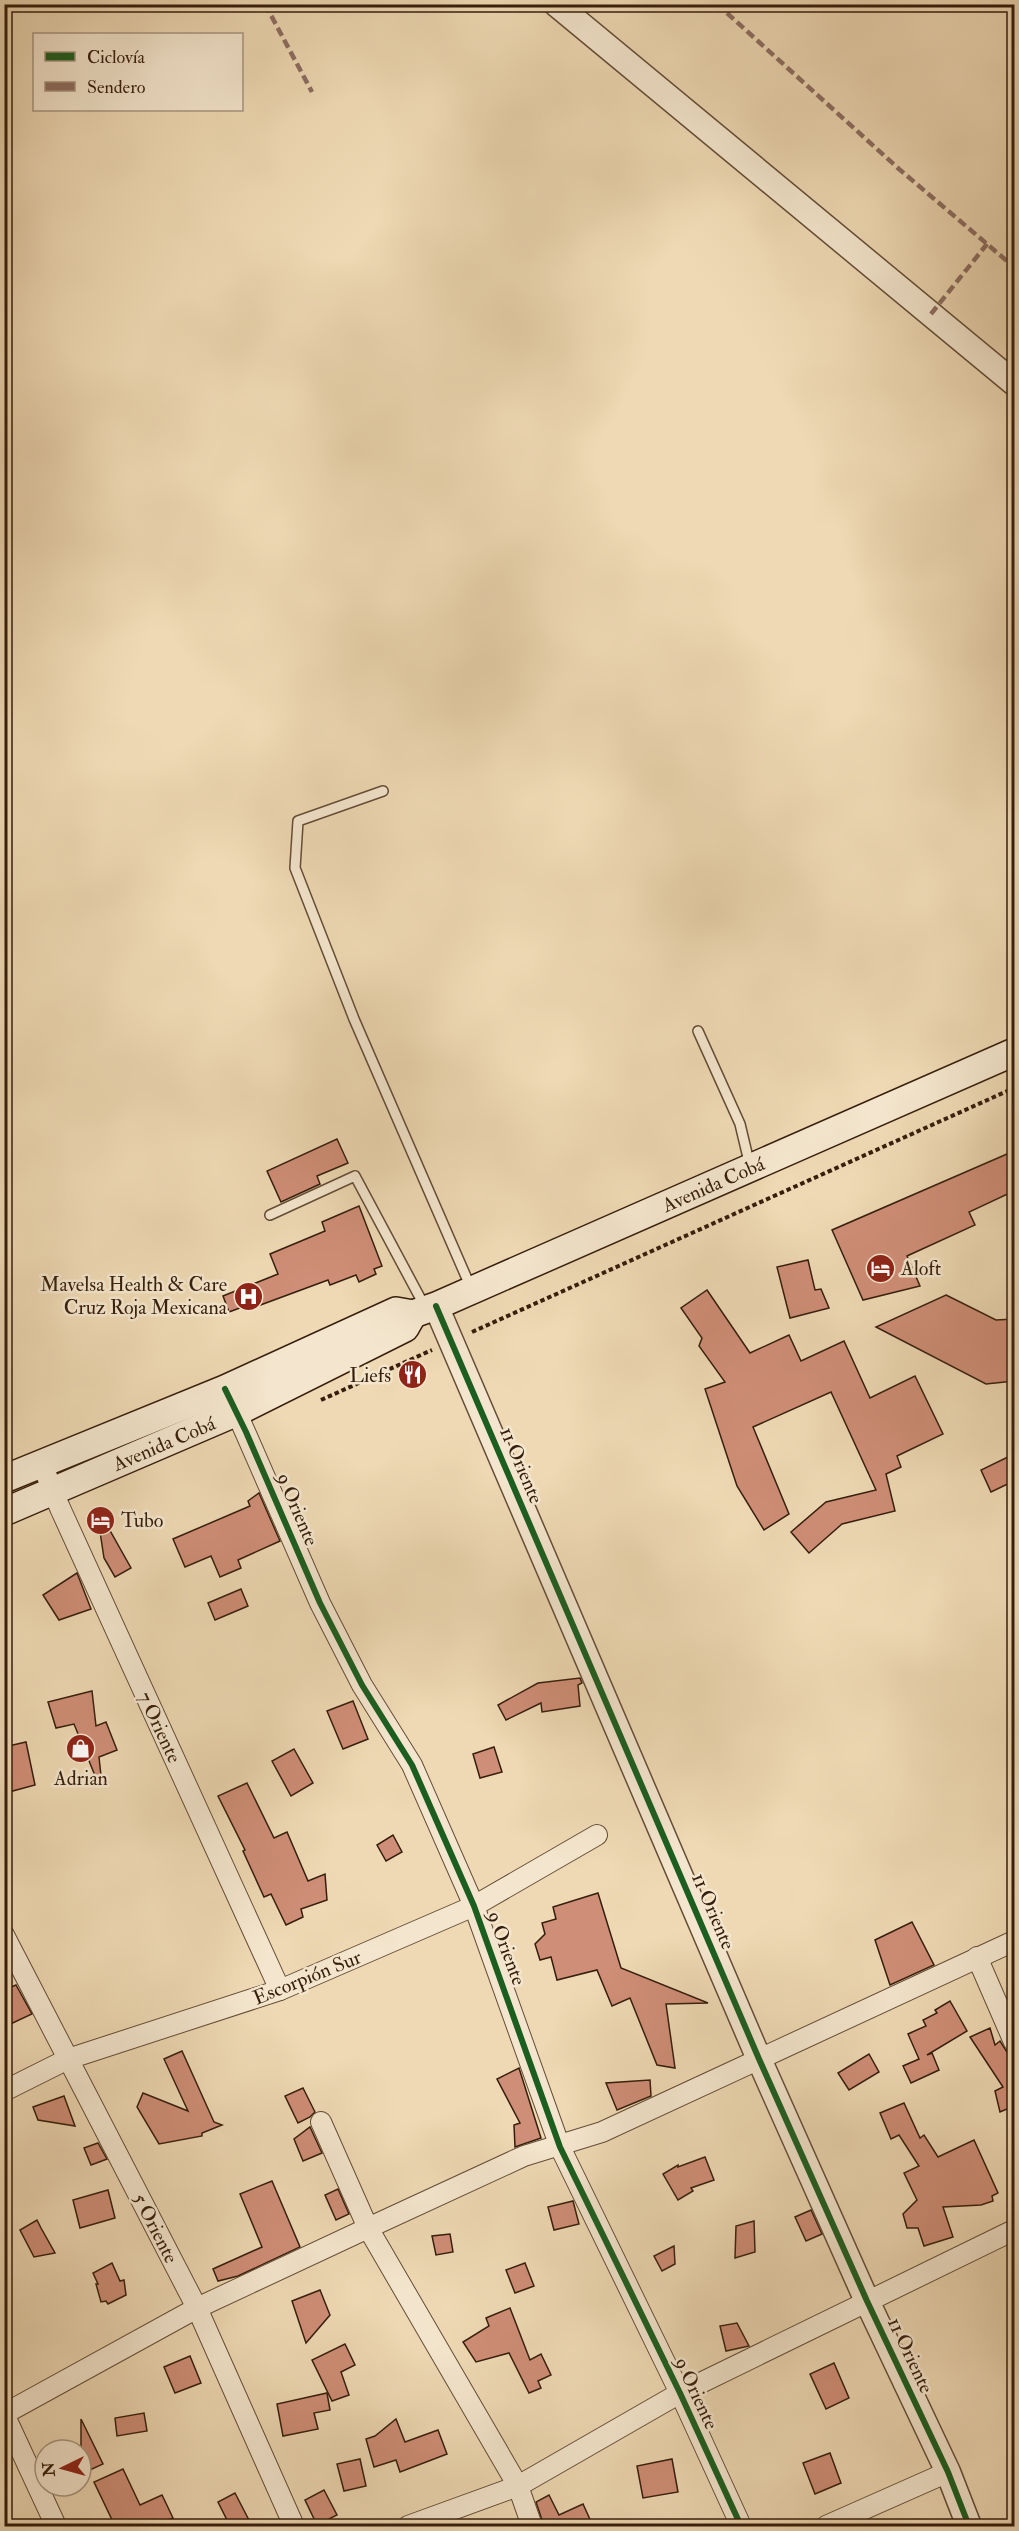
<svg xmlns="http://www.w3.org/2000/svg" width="1019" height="2531" viewBox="0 0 1019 2531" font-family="'IM FELL Double Pica',serif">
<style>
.building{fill:#cf8e77;stroke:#361e0c;stroke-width:1.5}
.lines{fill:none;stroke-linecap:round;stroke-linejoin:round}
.service-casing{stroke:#644d36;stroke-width:12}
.minor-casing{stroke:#644d36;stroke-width:22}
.tertiary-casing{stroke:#644d36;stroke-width:27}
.secondary-casing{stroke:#361e0c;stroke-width:30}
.path{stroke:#361e0c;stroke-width:4;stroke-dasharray:4.5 3;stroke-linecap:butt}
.service{stroke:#f4e6ce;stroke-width:9}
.minor{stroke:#f4e6ce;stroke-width:20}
.tertiary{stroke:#f4e6ce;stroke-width:24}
.secondary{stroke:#f4e6ce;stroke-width:27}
.quiet{stroke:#8d6e63;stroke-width:4.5;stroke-dasharray:9 4.5;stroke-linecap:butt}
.cycleway-casing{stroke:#f4e6ce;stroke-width:10}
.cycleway{stroke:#1b5e20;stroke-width:6}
.labels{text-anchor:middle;stroke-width:5;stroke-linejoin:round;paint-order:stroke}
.street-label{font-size:20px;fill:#361e0c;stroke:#f4e6ce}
.poi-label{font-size:20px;fill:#361e0c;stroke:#f4e6ce;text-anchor:start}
</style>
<rect width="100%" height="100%" fill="#eed9b4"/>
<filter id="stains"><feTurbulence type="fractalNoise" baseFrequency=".00333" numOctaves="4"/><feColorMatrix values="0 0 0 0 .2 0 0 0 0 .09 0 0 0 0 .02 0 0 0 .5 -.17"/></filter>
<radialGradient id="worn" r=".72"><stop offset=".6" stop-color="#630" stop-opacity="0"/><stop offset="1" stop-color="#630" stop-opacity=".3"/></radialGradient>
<g class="building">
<path d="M 337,1139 L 348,1163 L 317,1176 L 320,1184 L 281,1202 L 267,1171 Z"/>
<path d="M 1014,1151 L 1014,1191 L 969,1212 L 975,1225 L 907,1256 L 920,1286 L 863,1300 L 832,1230 Z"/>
<path d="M 359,1206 L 382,1266 L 374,1269 L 376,1274 L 359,1282 L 356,1275 L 330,1285 L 328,1280 L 247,1310 L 245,1306 L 229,1312 L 223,1296 L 278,1274 L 270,1254 L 325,1231 L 322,1222 Z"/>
<path d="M 808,1260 L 815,1290 L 821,1289 L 829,1308 L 790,1318 L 777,1267 Z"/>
<path d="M 707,1290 L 750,1353 L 789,1335 L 801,1361 L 844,1341 L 870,1398 L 915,1376 L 943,1434 L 897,1456 L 901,1467 L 886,1474 L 895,1511 L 842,1524 L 809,1553 L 791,1532 L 826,1502 L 876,1490 L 831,1392 L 753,1427 L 789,1514 L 764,1530 L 737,1486 L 705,1389 L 725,1382 L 699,1346 L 702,1338 L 681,1308 Z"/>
<path d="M 946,1295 L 996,1320 L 1014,1319 L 1014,1381 L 986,1384 L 876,1327 Z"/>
<path d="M 1014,1454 L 1014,1481 L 991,1492 L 981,1470 Z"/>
<path d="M 259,1493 L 280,1541 L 238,1560 L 241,1568 L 220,1577 L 211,1556 L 185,1567 L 173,1539 L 250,1506 L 248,1501 Z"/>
<path d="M 99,1511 L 131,1568 L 115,1577 L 104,1558 L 97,1512 Z"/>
<path d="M 77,1573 L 91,1609 L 59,1620 L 43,1595 Z"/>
<path d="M 241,1589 L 248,1606 L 215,1620 L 208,1603 Z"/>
<path d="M 580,1678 L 582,1683 L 578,1685 L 580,1706 L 542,1712 L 541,1703 L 506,1720 L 498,1705 L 538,1683 Z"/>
<path d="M 92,1691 L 96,1726 L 106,1722 L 117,1750 L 99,1757 L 101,1776 L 96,1778 L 74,1724 L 56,1728 L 48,1702 Z"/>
<path d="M 353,1701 L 368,1739 L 343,1749 L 327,1711 Z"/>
<path d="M 26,1742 L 35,1785 L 9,1792 L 4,1777 L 4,1747 Z"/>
<path d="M 494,1747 L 502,1772 L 480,1778 L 473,1754 Z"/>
<path d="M 294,1749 L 313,1783 L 291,1796 L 272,1761 Z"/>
<path d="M 247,1783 L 274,1838 L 287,1832 L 308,1881 L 325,1874 L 327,1900 L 301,1909 L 303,1917 L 286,1925 L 271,1894 L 264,1897 L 243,1851 L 245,1850 L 218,1796 Z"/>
<path d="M 393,1835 L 402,1852 L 386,1861 L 377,1845 Z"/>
<path d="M 598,1893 L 621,1968 L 708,2003 L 666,2004 L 675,2068 L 657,2065 L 630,1998 L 612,2006 L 597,1970 L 557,1980 L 551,1957 L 540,1960 L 535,1944 L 545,1934 L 542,1923 L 556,1919 L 553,1907 Z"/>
<path d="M 912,1922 L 934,1965 L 890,1985 L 875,1940 Z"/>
<path d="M 16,1985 L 32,2014 L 4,2027 L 4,1990 Z"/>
<path d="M 950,2001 L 967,2031 L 927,2055 L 932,2053 L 939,2070 L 911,2083 L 903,2066 L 919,2059 L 908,2034 L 926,2026 L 923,2020 L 937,2013 L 935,2010 Z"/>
<path d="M 990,2028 L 995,2045 L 1000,2041 L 1014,2063 L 1014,2106 L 1000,2112 L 995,2091 L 1003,2087 L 970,2037 Z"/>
<path d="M 182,2051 L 214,2122 L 222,2125 L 202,2133 L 202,2136 L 159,2144 L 137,2107 L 143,2093 L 188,2111 L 164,2059 Z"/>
<path d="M 869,2054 L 879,2072 L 849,2090 L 838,2073 Z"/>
<path d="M 519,2068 L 541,2138 L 515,2147 L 514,2125 L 520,2123 L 497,2079 Z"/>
<path d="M 650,2080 L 651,2096 L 617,2110 L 606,2083 Z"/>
<path d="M 303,2088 L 315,2112 L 310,2117 L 298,2123 L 285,2096 Z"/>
<path d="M 64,2096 L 75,2126 L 38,2120 L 33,2107 Z"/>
<path d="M 904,2103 L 920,2138 L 924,2135 L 938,2157 L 974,2140 L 998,2193 L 992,2196 L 993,2201 L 981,2205 L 943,2207 L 953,2237 L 924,2246 L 918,2228 L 907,2228 L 903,2214 L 917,2200 L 904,2173 L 919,2166 L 899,2135 L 891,2139 L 880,2113 Z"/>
<path d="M 310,2127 L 322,2153 L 303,2161 L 294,2139 Z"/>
<path d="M 98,2143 L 107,2159 L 91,2165 L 84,2148 Z"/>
<path d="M 705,2157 L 714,2180 L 691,2188 L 693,2191 L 678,2200 L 663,2174 L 678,2165 L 678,2167 Z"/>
<path d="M 272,2181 L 300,2247 L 238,2276 L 218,2281 L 213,2269 L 262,2247 L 240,2194 Z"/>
<path d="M 338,2189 L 349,2214 L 336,2220 L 325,2195 Z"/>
<path d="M 108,2190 L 115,2218 L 80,2228 L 73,2200 Z"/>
<path d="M 573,2201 L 579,2224 L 554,2230 L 548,2207 Z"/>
<path d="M 811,2210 L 822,2234 L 806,2241 L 795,2217 Z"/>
<path d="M 37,2220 L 41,2228 L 55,2253 L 34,2257 L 20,2230 Z"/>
<path d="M 754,2221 L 755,2252 L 735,2258 L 736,2226 Z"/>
<path d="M 450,2234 L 453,2252 L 436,2255 L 432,2236 Z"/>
<path d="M 674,2246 L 675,2264 L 662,2271 L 654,2256 Z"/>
<path d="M 112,2263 L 120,2281 L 124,2280 L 126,2295 L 108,2304 L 106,2301 L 101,2302 L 96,2284 L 98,2284 L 93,2273 Z"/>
<path d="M 525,2263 L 534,2286 L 515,2293 L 506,2270 Z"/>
<path d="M 320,2290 L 330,2315 L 306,2343 L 292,2301 Z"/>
<path d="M 510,2308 L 530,2360 L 541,2354 L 551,2375 L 538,2381 L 541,2388 L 529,2393 L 509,2353 L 476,2362 L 463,2342 L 489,2326 L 486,2318 Z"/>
<path d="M 737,2323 L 749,2346 L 726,2351 L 720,2326 Z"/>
<path d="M 345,2344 L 355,2365 L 341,2372 L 349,2395 L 332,2401 L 312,2360 Z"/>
<path d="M 190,2356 L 201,2383 L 175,2393 L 164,2367 Z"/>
<path d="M 834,2363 L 849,2398 L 826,2409 L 810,2374 Z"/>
<path d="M 327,2393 L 330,2410 L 314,2413 L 318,2429 L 283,2436 L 277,2404 Z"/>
<path d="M 144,2413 L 147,2431 L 117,2436 L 115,2418 Z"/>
<path d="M 81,2419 L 103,2464 L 81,2474 Z"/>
<path d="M 396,2419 L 405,2442 L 438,2430 L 447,2454 L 400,2472 L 396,2460 L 374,2467 L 366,2439 L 375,2436 Z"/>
<path d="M 830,2453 L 841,2483 L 815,2494 L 803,2463 Z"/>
<path d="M 360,2459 L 366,2486 L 344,2491 L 337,2464 Z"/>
<path d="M 672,2459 L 678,2492 L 643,2498 L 637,2466 Z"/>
<path d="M 123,2469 L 140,2505 L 162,2495 L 173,2518 L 152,2526 L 115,2526 L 94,2482 Z"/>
<path d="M 324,2490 L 337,2515 L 317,2525 L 305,2500 Z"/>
<path d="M 235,2493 L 252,2526 L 230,2526 L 218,2502 Z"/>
<path d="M 549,2495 L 559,2515 L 583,2504 L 593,2526 L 544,2526 L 536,2502 Z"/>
</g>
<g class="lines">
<defs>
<g id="service">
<path d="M 383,791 L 298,821 L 295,868 L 354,1019 L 471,1288"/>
<path d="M 698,1031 L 740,1124 L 750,1166"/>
<path d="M 270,1215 L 355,1176 L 425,1307"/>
</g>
<g id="minor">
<path d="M 232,1402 L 320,1603 L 362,1685 L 412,1765 L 474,1906 L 560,2147 L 680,2393 L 741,2526"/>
<path d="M 41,1462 L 60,1508 L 280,1990"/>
<path d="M 4,1935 L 197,2308 L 294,2526"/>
<path d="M 977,1957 L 1014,2042"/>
<path d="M 4,2091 L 68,2059 L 280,1990 L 474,1906 L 597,1835"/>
<path d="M 321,2122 L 368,2228 L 518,2486 L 532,2526"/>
<path d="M 4,2414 L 197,2308 L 368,2228 L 524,2156 L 602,2132 L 1014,1941"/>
<path d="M 4,2414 L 56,2526"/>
<path d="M 408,2526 L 518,2486 L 680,2393 L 1014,2230"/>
<path d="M 826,2526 L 948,2472"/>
</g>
<g id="tertiary">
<path d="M 556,4 L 1014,383"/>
<path d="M 436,1306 L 759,2059 L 867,2301 L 948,2472 L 969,2526"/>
</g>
<g id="secondary">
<path id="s1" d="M 4,1479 L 225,1389 L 396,1311 L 413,1314 L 436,1306 L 1014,1052"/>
<path id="s2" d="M 4,1512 L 237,1412 L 405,1328 L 413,1314"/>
</g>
</defs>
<use href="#service" class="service-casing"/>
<use href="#minor" class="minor-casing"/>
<use href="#tertiary" class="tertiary-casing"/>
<use href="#secondary" class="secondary-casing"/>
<g class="path">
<path d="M 472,1332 L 1014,1088"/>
<path d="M 321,1400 L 432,1350"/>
</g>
<use href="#service" class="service"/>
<use href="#minor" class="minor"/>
<use href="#tertiary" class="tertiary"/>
<use href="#secondary" class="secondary"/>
<g class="quiet">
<path d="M 265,4 L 312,92"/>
<path d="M 717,4 L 899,169 L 1014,267"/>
<path d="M 931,314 L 987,244"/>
</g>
<defs>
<g id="cycleway">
<path d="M 436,1306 L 759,2059 L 867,2301 L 948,2472 L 969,2526"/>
<path d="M 225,1389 L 246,1432 L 320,1603 L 362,1685 L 412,1765 L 474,1906 L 560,2147 L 680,2393 L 741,2526"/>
</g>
</defs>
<use href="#cycleway" class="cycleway-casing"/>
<use href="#cycleway" class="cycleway"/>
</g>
<defs>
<symbol id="hotel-disc" viewBox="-11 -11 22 22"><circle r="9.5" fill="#8f2418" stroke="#f4e6ce"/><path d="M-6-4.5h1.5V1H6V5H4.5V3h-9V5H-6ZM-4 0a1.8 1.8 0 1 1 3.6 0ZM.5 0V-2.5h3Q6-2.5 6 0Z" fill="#fff"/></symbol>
<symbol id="hospital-disc" viewBox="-11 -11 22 22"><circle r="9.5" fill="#8f2418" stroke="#f4e6ce"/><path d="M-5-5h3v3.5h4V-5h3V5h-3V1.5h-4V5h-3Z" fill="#fff"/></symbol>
<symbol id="restaurant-disc" viewBox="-11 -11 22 22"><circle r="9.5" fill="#8f2418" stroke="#f4e6ce"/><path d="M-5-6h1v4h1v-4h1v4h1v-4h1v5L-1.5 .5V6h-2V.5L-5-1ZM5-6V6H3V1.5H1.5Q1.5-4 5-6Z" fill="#fff"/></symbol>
<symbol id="shop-disc" viewBox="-11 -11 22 22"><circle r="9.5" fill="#8f2418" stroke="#f4e6ce"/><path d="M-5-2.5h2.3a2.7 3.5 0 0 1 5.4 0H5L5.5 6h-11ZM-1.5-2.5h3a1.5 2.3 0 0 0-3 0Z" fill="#fff"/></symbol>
</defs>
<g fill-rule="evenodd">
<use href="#hotel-disc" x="864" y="1252" width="33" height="33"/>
<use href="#hospital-disc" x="232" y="1280" width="33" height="33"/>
<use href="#restaurant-disc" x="396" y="1358" width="33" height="33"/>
<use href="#hotel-disc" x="84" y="1504" width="33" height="33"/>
<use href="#shop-disc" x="64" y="1732" width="33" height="33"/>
</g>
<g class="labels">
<g class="street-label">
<text dy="7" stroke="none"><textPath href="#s1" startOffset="771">Avenida Cobá</textPath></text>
<text dy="7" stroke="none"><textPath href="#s2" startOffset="174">Avenida Cobá</textPath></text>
<text transform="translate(522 1465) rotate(67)" y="7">11 Oriente</text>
<text transform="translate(298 1509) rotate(67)" y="7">9 Oriente</text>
<text transform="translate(160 1727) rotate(65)" y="7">7 Oriente</text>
<text transform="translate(714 1911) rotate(67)" y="7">11 Oriente</text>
<text transform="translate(507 1948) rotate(70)" y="7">9 Oriente</text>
<text transform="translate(307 1977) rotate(-22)" y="7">Escorpión Sur</text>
<text transform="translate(156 2228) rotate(63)" y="7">5 Oriente</text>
<text transform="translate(911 2355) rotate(65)" y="7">11 Oriente</text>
<text transform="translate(697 2393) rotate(65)" y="7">9 Oriente</text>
</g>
<g class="poi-label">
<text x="901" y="1275">Aloft</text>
<text x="227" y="1291" text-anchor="end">Mavelsa Health &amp; Care<tspan x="227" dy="23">Cruz Roja Mexicana</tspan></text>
<text x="391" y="1382" text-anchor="end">Liefs</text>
<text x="121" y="1527">Tubo</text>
<text x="81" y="1785" text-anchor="middle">Adrian</text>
</g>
</g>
<rect width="1019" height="2531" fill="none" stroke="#eed9b4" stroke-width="24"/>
<rect x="6" y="6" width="1007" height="2519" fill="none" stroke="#361e0c" stroke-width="3"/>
<rect x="12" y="12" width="995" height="2507" fill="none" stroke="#361e0c" stroke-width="1.5"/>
<rect x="33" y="33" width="210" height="78" fill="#f4e6ce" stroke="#a89680" stroke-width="1.5"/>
<rect x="45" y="52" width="30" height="9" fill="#1b5e20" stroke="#a89680" stroke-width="1.5"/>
<text x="87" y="63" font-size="18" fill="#361e0c">Ciclovía</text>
<rect x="45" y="82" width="30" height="9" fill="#8d6e63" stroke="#a89680" stroke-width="1.5"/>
<text x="87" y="93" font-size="18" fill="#361e0c">Sendero</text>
<g transform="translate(63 2468) rotate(265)"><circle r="28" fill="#f4e6ce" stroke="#a89680" stroke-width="1.5"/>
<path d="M0-4.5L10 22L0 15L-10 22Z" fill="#8f2418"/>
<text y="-9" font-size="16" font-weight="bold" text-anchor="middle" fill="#361e0c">N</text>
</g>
<rect width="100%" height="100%" filter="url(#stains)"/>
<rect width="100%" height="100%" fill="url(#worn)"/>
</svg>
